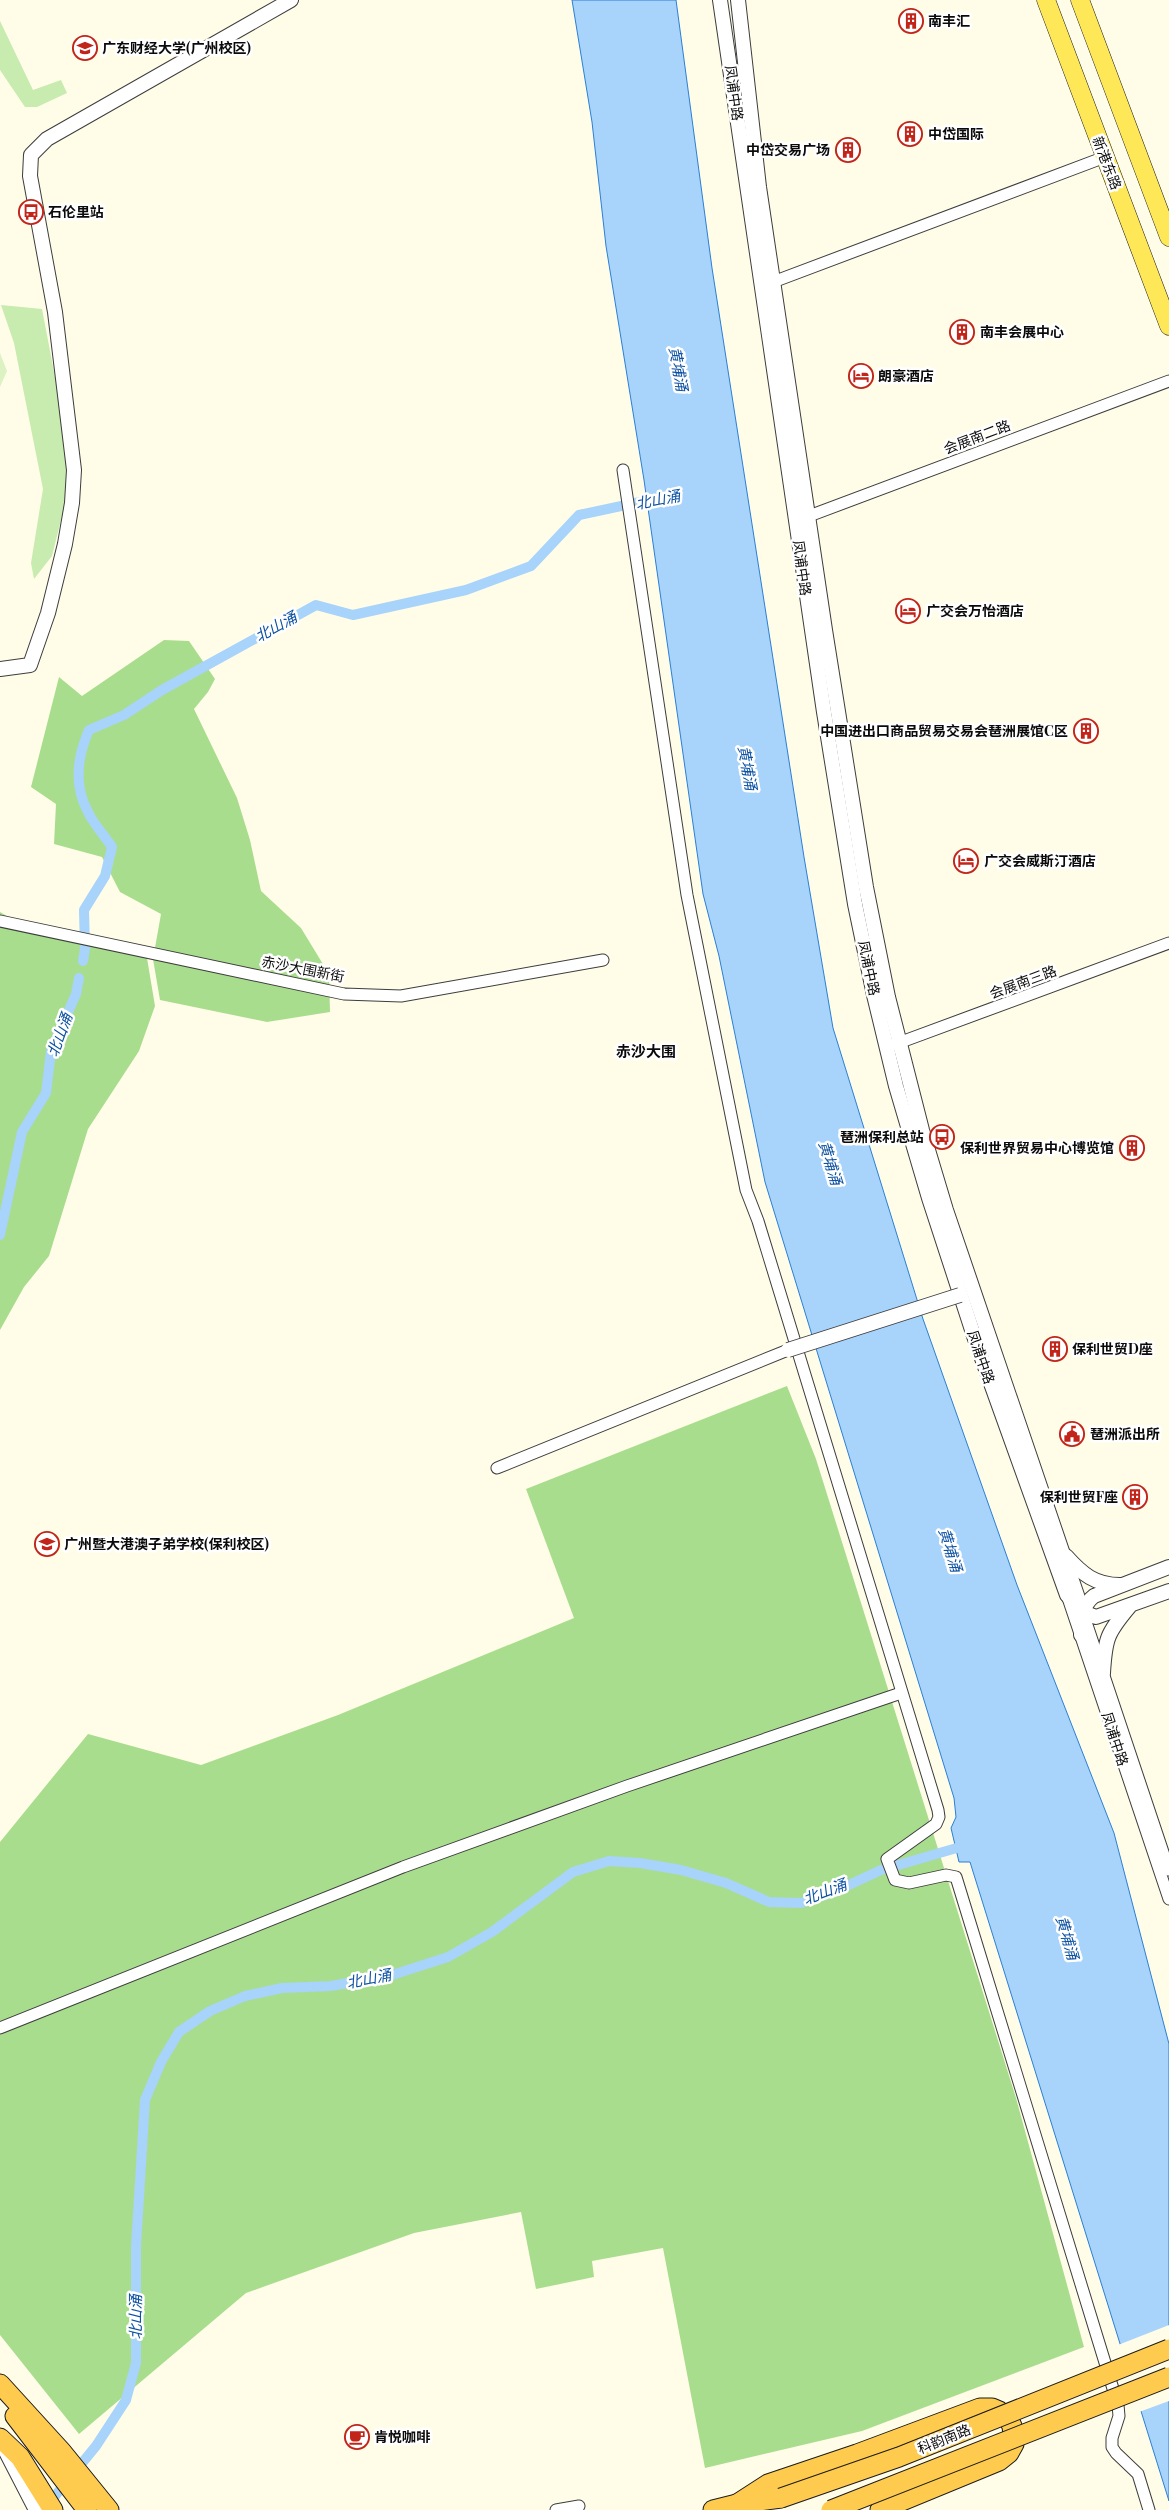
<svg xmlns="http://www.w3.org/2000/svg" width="1169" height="2510" viewBox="0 0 1169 2510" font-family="'Playfair Display','Noto Sans SC',serif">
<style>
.green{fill:#c8ebaf}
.forest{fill:#a9dd8e}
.pitch{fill:#dcf2c2}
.water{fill:#a8d3fa;stroke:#2a7fd6}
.pier{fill:#fffde8}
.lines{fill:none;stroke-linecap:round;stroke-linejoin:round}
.canal{stroke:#a8d3fa;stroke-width:10}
.minor-casing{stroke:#3d3d3d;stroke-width:13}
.tertiary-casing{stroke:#3d3d3d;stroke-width:16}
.primary-casing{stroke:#1b1b1b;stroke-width:19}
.trunk-casing{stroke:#1b1b1b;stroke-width:21}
.minor{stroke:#fff;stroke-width:11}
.tertiary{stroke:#fff;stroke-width:14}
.primary{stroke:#ffe858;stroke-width:18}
.trunk{stroke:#ffcb4f;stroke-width:19}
.tertiary-bridge-casing{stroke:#3d3d3d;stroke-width:16;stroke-linecap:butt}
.trunk-bridge-casing{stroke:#1b1b1b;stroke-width:21;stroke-linecap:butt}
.tertiary-bridge{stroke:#fff;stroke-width:14}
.trunk-bridge{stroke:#ffcb4f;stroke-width:19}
.labels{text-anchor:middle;stroke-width:5;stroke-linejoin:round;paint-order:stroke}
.poi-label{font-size:14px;font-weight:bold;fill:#0a0a0a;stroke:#fff;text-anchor:start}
.street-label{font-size:14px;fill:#0a0a0a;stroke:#fff}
.water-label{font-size:15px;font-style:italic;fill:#0d51a3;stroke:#fff}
.neighbourhood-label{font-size:15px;font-weight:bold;fill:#0a0a0a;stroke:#fff}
</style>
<rect width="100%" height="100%" fill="#fffde8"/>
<g class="green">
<path d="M 0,21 L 33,90 L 61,80 L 67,93 L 37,107 L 25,107 L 0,70 Z"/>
<path d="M 1,305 L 42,309 L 60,403 L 69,488 L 52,556 L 34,579 L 31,563 L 43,489 L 14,343 Z"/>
</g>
<g class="forest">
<path d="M 164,640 L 189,641 L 215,679 L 208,692 L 194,709 L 237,798 L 250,840 L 261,891 L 301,928 L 329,974 L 330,1012 L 267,1022 L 160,1000 L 153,959 L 161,914 L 120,892 L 102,857 L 54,844 L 56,804 L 31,787 L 59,677 L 82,696 Z"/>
<path d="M 0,912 L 36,933 L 147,958 L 155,1006 L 139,1051 L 88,1129 L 49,1256 L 24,1287 L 0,1330 Z"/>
<path d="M 787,1386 L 816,1459 L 1016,2098 L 1084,2347 L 862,2431 L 705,2468 L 663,2248 L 592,2261 L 594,2277 L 536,2289 L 521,2212 L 414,2233 L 246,2293 L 79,2434 L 0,2335 L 0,1842 L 88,1734 L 201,1765 L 338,1715 L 574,1618 L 526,1489 Z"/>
</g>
<path class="pitch" d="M 0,353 L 7,371 L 0,387 Z"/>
<path class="water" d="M 572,0 L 676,0 L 712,268 L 804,857 L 833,1028 L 923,1319 L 1017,1585 L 1114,1833 L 1169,2044 L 1169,2501 L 970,1862 L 959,1862 L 951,1828 L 956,1817 L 954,1798 L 765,1182 L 719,956 L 703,894 L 644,480 L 606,246 L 592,122 Z"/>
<path class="pier" d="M 1169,2325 L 1169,2401 L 1139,2412 L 1118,2345 Z"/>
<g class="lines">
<g class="canal">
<path d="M 83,961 L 85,949 L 84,910 L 105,876 L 112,847 C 105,836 94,825 88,812 C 74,786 77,757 89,730 L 124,715 L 162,690 L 316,605 L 353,615 L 466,590 L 531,566 L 579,515 L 659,498"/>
<path d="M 0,1235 L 22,1132 L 46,1093 L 51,1051 L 76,994 L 79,978"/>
<path d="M 46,2507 L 96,2446 L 126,2400 L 136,2363 L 136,2246 L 145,2100 L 161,2062 L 179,2032 L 210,2011 L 245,1996 L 282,1988 L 331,1986 L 392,1975 L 448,1957 L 492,1932 L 573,1872 L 609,1861 L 640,1863 L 681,1870 L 726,1883 L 769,1902 L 801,1903 L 836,1891 L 881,1870 L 967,1845"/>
</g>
<defs>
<g id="minor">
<path d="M 765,285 L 1105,157"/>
<path d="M 623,470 L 687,895 L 746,1190 L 758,1221 L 938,1810 L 939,1817 L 936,1824 L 887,1859 L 895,1880 L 909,1883 L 946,1875 L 956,1877 L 1118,2405 L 1119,2416 L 1112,2438 L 1112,2447 L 1116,2453 L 1138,2474 L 1149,2510"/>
<path d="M 801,519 L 1169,381"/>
<path d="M 0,921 L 344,994 L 401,996 L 603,960"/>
<path d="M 893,1045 L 1169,943"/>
<path d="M 497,1468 L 788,1350"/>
<path d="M 1068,1598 L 1169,1899"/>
<path d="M 1084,1616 L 1169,1870"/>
<path d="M 0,2028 L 403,1867 L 627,1786 L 901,1693"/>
<path d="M 556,2510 L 579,2506"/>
</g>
<g id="tertiary">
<path d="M 720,0 L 824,712 L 855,904 L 874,995 L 896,1086 L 929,1198 L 974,1336 L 1067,1595 L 1083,1612 L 1096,1617 L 1169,1591"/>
<path d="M 738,0 L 759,187 L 825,630 L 866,887 L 888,997 L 922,1130 L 946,1210 L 1081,1607"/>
<path d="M 0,669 L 30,665 L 48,613 L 65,544 L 72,503 L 74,470 L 55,312 L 30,176 L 31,155 L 47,139 L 291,0"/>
<path d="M 1066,1556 C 1082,1574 1095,1585 1120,1585"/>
<path d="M 1081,1635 C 1082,1620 1081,1606 1094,1596 L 1169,1567"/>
<path d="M 1103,1673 C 1105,1639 1107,1633 1129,1607"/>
<path d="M 3,2446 L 36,2510"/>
</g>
<g id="primary">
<path d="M 1046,0 L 1169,326"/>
<path d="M 1080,0 L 1169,237"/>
</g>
<g id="trunk">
<path d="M 0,2384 L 62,2452 L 109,2510"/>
<path d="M 15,2416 L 87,2510"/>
<path d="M 0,2438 L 20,2457 L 53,2510"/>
<path d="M 737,2504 L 768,2484 L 857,2454 L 980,2408 L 992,2408 L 999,2411 L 1008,2418 L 1012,2426 L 1014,2444 L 1009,2453 L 999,2461 L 880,2510"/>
<path d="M 713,2510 L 737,2504 L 781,2498"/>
</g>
</defs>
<use href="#minor" class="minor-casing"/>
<use href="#tertiary" class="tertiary-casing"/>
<use href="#primary" class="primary-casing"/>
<use href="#trunk" class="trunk-casing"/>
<use href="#minor" class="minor"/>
<use href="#tertiary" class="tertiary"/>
<use href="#primary" class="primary"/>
<use href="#trunk" class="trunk"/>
<defs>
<path id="tertiary-bridge" d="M 788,1350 L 960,1295"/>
<g id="trunk-bridge">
<path d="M 781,2498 L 899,2457 L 1169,2349"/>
<path d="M 831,2510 L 1169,2377"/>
</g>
</defs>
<use href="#tertiary-bridge" class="tertiary-bridge-casing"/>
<use href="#trunk-bridge" class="trunk-bridge-casing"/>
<use href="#tertiary-bridge" class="tertiary-bridge"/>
<use href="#trunk-bridge" class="trunk-bridge"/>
</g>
<defs>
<symbol id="building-ring" viewBox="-11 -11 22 22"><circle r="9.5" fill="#fff" stroke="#c2241a" stroke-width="1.5"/><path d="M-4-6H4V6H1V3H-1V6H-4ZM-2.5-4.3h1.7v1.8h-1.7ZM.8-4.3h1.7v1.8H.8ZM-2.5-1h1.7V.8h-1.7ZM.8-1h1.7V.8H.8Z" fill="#c2241a"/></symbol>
<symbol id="university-ring" viewBox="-11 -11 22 22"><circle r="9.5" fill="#fff" stroke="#c2241a" stroke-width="1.5"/><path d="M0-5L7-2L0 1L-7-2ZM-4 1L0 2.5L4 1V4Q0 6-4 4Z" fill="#c2241a"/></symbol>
<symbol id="bus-ring" viewBox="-11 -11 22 22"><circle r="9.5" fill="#fff" stroke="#c2241a" stroke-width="1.5"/><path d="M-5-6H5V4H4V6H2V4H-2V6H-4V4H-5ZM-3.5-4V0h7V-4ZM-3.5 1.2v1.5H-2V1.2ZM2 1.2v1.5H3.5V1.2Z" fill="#c2241a"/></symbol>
<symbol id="hotel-ring" viewBox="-11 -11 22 22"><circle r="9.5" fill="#fff" stroke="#c2241a" stroke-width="1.5"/><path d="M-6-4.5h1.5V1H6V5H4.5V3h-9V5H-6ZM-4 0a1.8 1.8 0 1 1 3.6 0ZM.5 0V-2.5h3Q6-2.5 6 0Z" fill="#c2241a"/></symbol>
<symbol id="civic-ring" viewBox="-11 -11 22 22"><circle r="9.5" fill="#fff" stroke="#c2241a" stroke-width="1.5"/><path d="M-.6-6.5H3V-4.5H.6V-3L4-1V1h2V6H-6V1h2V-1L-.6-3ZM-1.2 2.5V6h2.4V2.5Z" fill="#c2241a"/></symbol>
<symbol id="school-ring" viewBox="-11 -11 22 22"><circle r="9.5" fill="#fff" stroke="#c2241a" stroke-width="1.5"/><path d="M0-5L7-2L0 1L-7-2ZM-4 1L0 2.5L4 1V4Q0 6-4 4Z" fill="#c2241a"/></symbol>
<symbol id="cafe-ring" viewBox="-11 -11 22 22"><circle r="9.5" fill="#fff" stroke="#c2241a" stroke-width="1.5"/><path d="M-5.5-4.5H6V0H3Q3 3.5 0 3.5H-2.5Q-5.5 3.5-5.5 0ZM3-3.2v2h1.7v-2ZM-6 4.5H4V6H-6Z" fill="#c2241a"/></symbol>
</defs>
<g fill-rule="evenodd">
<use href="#building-ring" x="897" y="7" width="28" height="28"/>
<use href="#university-ring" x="71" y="34" width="28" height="28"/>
<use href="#building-ring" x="896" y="120" width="28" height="28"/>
<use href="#building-ring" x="834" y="136" width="28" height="28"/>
<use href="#bus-ring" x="17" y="198" width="28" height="28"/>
<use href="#building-ring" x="948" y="318" width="28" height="28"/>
<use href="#hotel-ring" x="847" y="362" width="28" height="28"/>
<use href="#hotel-ring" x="894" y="597" width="28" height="28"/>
<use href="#building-ring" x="1072" y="717" width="28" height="28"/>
<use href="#hotel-ring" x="952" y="847" width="28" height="28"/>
<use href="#bus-ring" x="928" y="1123" width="28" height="28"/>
<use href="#building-ring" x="1118" y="1134" width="28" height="28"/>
<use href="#building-ring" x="1041" y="1335" width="28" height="28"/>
<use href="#civic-ring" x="1058" y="1420" width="28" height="28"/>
<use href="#building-ring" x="1121" y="1483" width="28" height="28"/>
<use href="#school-ring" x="33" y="1530" width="28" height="28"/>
<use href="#cafe-ring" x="343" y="2423" width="28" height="28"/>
</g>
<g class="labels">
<g class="poi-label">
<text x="928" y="26">南丰汇</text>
<text x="102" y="53">广东财经大学(广州校区)</text>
<text x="928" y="139">中岱国际</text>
<text x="830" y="155" text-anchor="end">中岱交易广场</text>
<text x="48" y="217">石伦里站</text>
<text x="980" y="337">南丰会展中心</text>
<text x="878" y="381">朗豪酒店</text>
<text x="926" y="616">广交会万怡酒店</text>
<text x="1068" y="736" text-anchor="end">中国进出口商品贸易交易会琶洲展馆C区</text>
<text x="984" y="866">广交会威斯汀酒店</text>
<text x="924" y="1142" text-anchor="end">琶洲保利总站</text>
<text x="1114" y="1153" text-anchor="end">保利世界贸易中心博览馆</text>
<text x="1072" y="1354">保利世贸D座</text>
<text x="1090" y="1439">琶洲派出所</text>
<text x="1118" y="1502" text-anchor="end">保利世贸F座</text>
<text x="64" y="1549">广州暨大港澳子弟学校(保利校区)</text>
<text x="374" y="2442">肯悦咖啡</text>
</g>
<g class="street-label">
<text transform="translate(734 93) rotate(82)" y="5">凤浦中路</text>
<text transform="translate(1107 163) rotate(69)" y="5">新港东路</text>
<text transform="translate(977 437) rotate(-21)" y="5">会展南二路</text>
<text transform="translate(802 568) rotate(82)" y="5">凤浦中路</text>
<text transform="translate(869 968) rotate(78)" y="5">凤浦中路</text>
<text transform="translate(303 969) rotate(11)" y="5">赤沙大围新街</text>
<text transform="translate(1023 982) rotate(-20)" y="5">会展南三路</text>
<text transform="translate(981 1357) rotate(71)" y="5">凤浦中路</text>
<text transform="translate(1115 1739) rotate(72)" y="5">凤浦中路</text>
<text transform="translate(944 2439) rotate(-22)" y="5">科韵南路</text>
</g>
<g class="water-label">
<text transform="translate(678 369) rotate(80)" y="5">黄埔涌</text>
<text transform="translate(658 500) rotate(-11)" y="5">北山涌</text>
<text transform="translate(276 627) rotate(-29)" y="5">北山涌</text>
<text transform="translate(747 768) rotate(80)" y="5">黄埔涌</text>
<text transform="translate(60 1035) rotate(-70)" y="5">北山涌</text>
<text transform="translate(830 1163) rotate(73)" y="5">黄埔涌</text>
<text transform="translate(950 1550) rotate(73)" y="5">黄埔涌</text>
<text transform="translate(825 1892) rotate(-21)" y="5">北山涌</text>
<text transform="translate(1067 1938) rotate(74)" y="5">黄埔涌</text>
<text transform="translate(369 1979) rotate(-11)" y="5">北山涌</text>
<text transform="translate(136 2317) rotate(-90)" y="5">北山涌</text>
</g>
<g class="neighbourhood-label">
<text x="646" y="1057">赤沙大围</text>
</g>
</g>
</svg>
